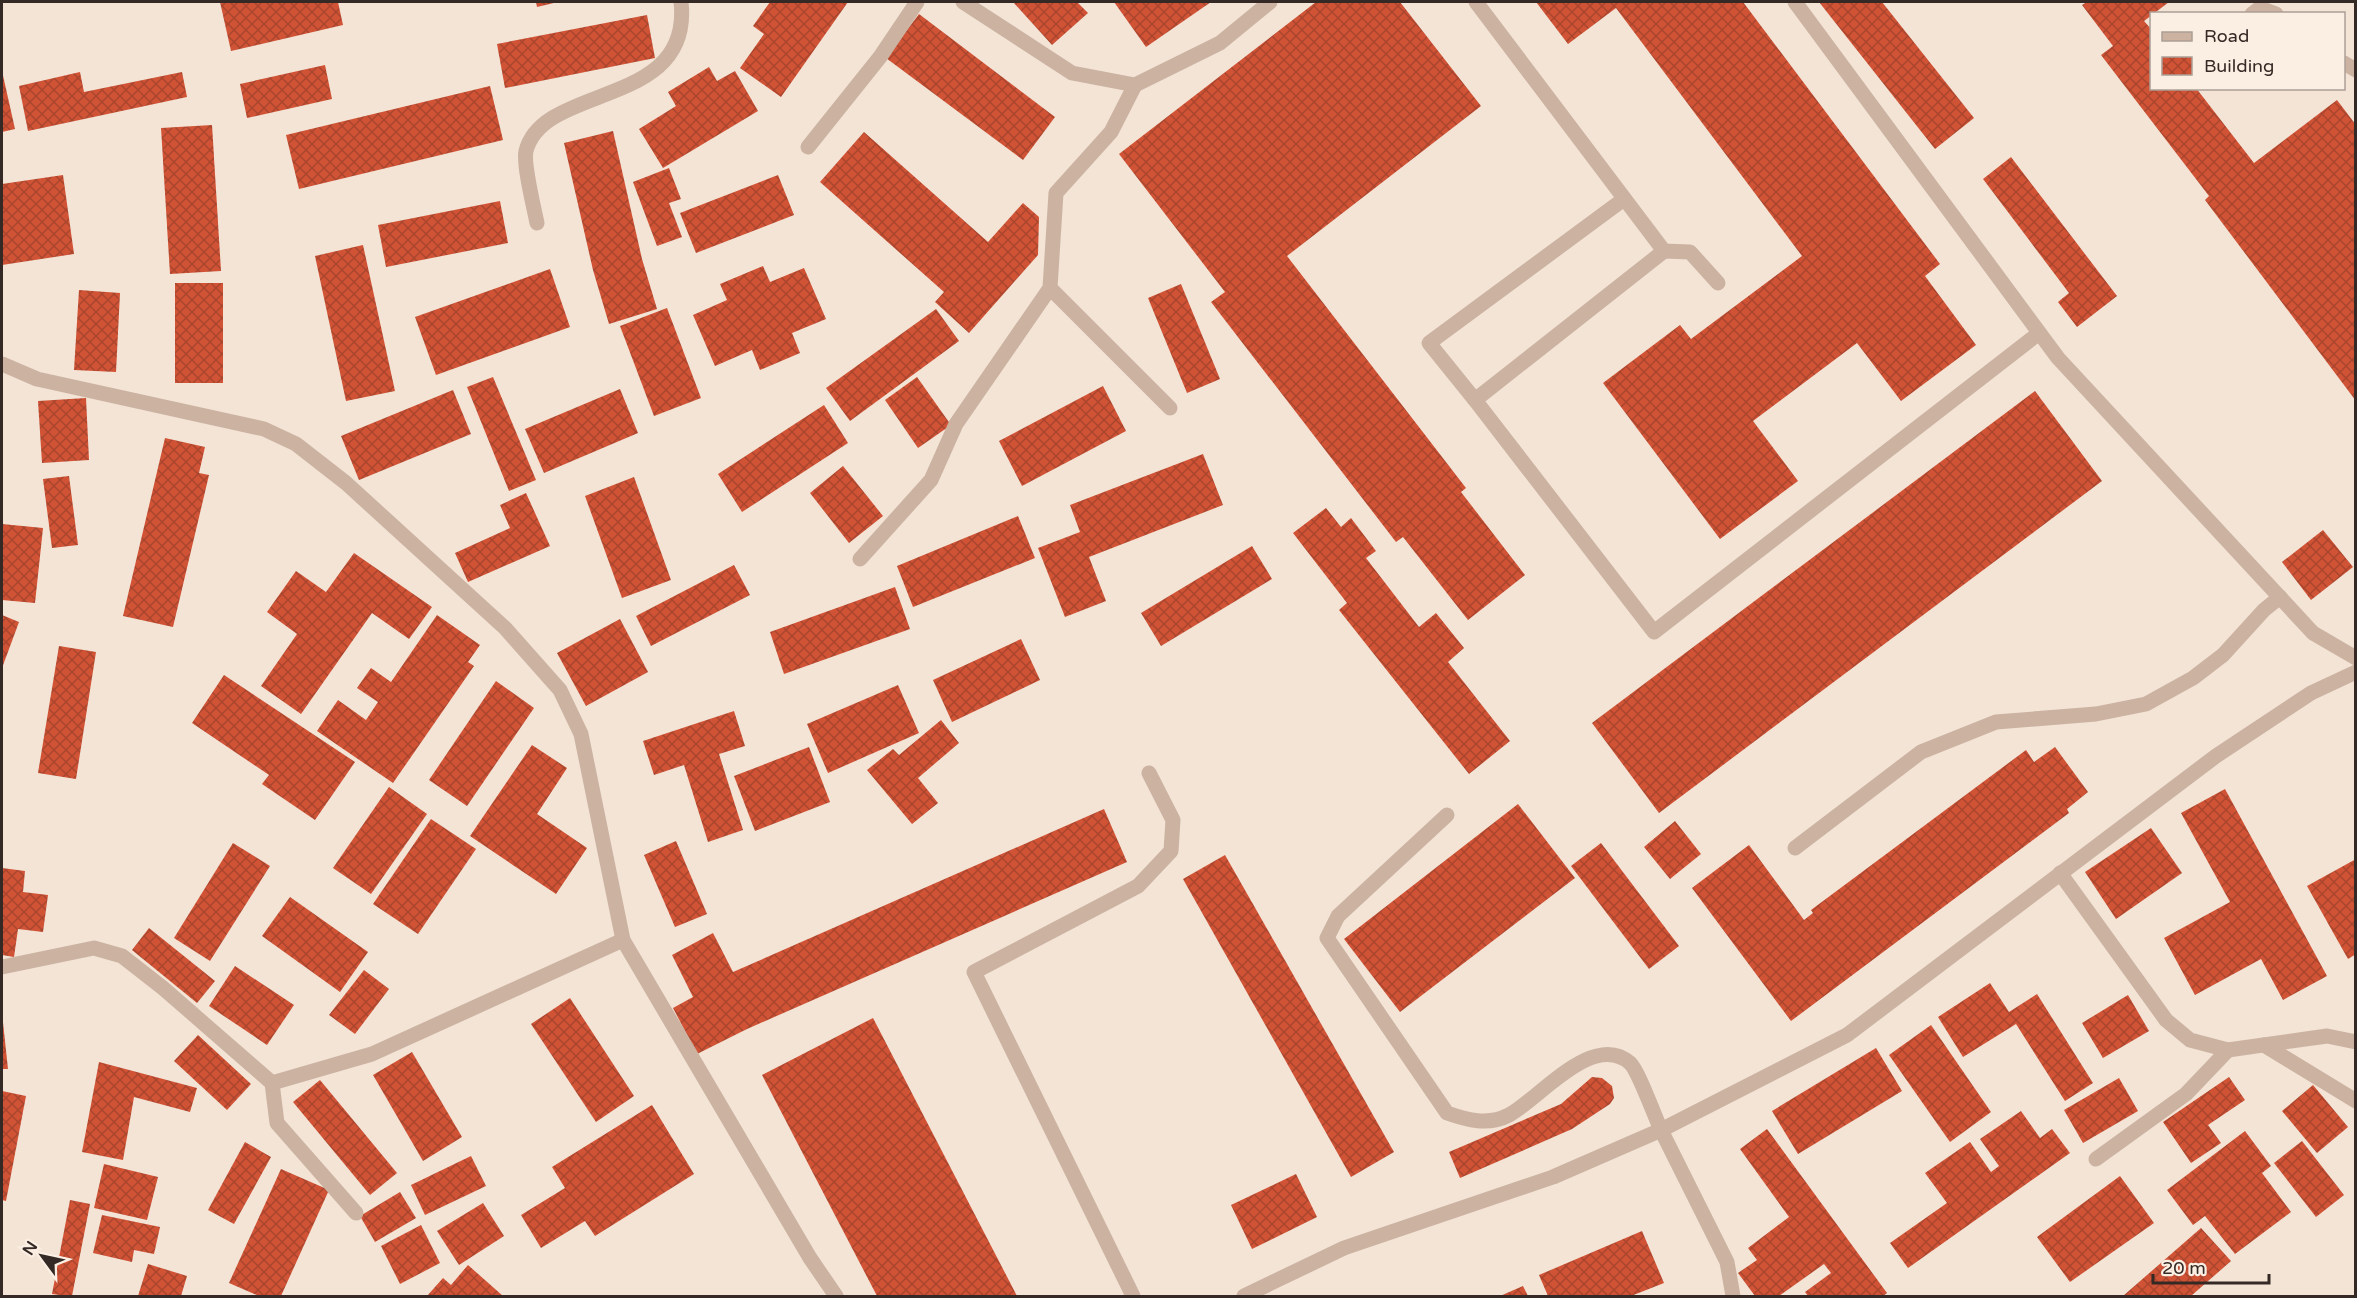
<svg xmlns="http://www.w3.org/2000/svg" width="2357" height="1298" viewBox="0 0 2357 1298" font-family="'Varela Round',sans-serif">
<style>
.building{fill:url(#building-cross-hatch)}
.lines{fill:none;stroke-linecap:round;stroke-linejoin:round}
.service{stroke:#ccb2a1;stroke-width:15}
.minor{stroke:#ccb2a1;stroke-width:15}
</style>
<defs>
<pattern id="building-cross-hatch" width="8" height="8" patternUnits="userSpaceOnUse" patternTransform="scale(1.5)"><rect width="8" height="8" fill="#d15336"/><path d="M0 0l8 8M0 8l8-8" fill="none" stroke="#aa452d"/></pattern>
</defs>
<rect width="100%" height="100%" fill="#f3e4d6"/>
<g class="building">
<path d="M 220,2 L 338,2 L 343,25 L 231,51 Z"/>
<path d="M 536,2 L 558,2 L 537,7 Z"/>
<path d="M 770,2 L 848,2 L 781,97 L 740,68 L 764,34 L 753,26 Z"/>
<path d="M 1013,2 L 1077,2 L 1088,13 L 1052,45 Z"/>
<path d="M 1114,2 L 1211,2 L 1146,47 Z"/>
<path d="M 1316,2 L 1400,2 L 1481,106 L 1287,256 L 1466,488 L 1461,492 L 1525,575 L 1468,620 L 1403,537 L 1396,542 L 1211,302 L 1225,292 L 1119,154 Z"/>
<path d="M 1536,2 L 1743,2 L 1940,264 L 1925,276 L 1976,345 L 1901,401 L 1857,343 L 1753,421 L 1798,481 L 1720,539 L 1603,383 L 1680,325 L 1691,339 L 1802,256 L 1616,8 L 1568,44 Z"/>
<path d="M 1819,2 L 1882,2 L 1974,118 L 1935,149 Z"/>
<path d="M 2087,2 L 2169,2 L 2144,21 L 2152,30 L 2152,88 L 2196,88 L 2254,163 L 2337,100 L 2356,125 L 2356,401 L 2205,200 L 2209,196 L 2101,55 L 2113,46 L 2082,5 Z"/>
<path d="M 919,14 L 1055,117 L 1023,160 L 886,58 Z"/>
<path d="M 647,15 L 655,58 L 505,88 L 497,44 Z"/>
<path d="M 325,65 L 332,99 L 247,118 L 240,84 Z"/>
<path d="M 709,67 L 717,81 L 735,71 L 758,111 L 663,168 L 639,129 L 676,106 L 668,92 Z"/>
<path d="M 2,71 L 15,129 L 2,132 Z"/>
<path d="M 80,72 L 84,92 L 182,72 L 187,97 L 28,131 L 19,86 Z"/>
<path d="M 490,86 L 503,140 L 299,189 L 286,135 Z"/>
<path d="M 212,125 L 221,271 L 170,274 L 161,128 Z"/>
<path d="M 613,131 L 642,259 L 657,309 L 609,324 L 593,270 L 564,143 Z"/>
<path d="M 864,132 L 988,242 L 1023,203 L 1039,217 L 1038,255 L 969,333 L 935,302 L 944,292 L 820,182 Z"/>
<path d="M 2011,157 L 2117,296 L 2077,327 L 2058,302 L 2069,293 L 1983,179 Z"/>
<path d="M 669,168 L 681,199 L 669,203 L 682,237 L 657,246 L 633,182 Z"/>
<path d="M 63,175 L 74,254 L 2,265 L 2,184 Z"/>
<path d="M 778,175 L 794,215 L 696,253 L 680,213 Z"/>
<path d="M 500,201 L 508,243 L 386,267 L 378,225 Z"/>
<path d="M 363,245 L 395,391 L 346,401 L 315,256 Z"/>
<path d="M 763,266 L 770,282 L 804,268 L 826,319 L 792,333 L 800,353 L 760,370 L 752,350 L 715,366 L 693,315 L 727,300 L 720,284 Z"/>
<path d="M 550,269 L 570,327 L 436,375 L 415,317 Z"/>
<rect x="175" y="283" width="48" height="100"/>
<path d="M 1181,284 L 1220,379 L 1187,393 L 1148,298 Z"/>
<path d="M 79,290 L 120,293 L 116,372 L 74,370 Z"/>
<path d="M 667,308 L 701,398 L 654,416 L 620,326 Z"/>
<path d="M 936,309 L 959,341 L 850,421 L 826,388 Z"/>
<path d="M 493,377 L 536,480 L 509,491 L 467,387 Z"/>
<path d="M 917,377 L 951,425 L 918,448 L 885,400 Z"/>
<path d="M 1103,386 L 1126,431 L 1022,486 L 999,441 Z"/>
<path d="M 620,389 L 638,433 L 544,473 L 525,429 Z"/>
<path d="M 453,390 L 471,434 L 359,480 L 341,436 Z"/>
<path d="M 2035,391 L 2102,481 L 1659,813 L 1592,723 Z"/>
<path d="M 86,398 L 89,460 L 42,463 L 38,401 Z"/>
<path d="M 824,405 L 848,443 L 742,512 L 718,474 Z"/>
<path d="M 165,438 L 205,447 L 199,473 L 209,475 L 173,627 L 123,616 Z"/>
<path d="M 1203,454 L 1223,505 L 1089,557 L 1106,601 L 1065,617 L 1038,548 L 1080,532 L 1070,505 Z"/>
<path d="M 843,466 L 883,516 L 849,543 L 810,493 Z"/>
<path d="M 69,476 L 78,545 L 52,548 L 43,479 Z"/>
<path d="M 634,477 L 671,580 L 622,598 L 585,496 Z"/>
<path d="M 526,493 L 550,546 L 468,582 L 455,553 L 510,528 L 500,505 Z"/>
<path d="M 1326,508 L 1341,527 L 1351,518 L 1376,551 L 1366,558 L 1419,627 L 1436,613 L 1464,648 L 1448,662 L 1510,741 L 1469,774 L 1339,610 L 1347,603 L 1293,533 Z"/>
<path d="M 1018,516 L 1035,558 L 913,607 L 897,566 Z"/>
<path d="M 2,524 L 43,528 L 35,603 L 2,600 Z"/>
<path d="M 2323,530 L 2353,567 L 2311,600 L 2282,562 Z"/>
<path d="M 1252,546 L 1272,579 L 1161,646 L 1141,613 Z"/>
<path d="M 354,553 L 432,607 L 409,639 L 372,613 L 301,714 L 261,686 L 297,634 L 267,612 L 296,571 L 326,592 Z"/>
<path d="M 734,565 L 750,595 L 651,646 L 636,616 Z"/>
<path d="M 895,587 L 910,629 L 784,674 L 770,632 Z"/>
<path d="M 2,615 L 19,622 L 2,668 Z"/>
<path d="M 437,615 L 480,645 L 468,662 L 474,666 L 393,783 L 317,731 L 338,700 L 366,720 L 378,702 L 357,688 L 371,668 L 391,682 Z"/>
<path d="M 620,619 L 648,672 L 586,706 L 557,653 Z"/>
<path d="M 1021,639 L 1040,680 L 952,722 L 933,680 Z"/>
<path d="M 59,646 L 96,652 L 76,779 L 38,773 Z"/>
<path d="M 224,675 L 355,762 L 315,820 L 262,784 L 269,775 L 192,723 Z"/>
<path d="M 496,681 L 534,708 L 467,806 L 429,780 Z"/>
<path d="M 898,685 L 919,733 L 828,773 L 807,724 Z"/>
<path d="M 734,711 L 745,746 L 719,754 L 743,830 L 708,842 L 684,765 L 654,775 L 643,741 Z"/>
<path d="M 941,720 L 959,743 L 918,778 L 938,803 L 912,824 L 867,770 L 893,749 L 899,755 Z"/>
<path d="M 532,745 L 567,768 L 537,814 L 587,848 L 556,894 L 470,836 Z"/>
<path d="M 809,747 L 830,802 L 755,831 L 734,776 Z"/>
<path d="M 2055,747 L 2088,792 L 2067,809 L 2069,813 L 1791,1021 L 1692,888 L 1749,845 L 1804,920 L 1813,913 L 1811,910 L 2026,750 L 2034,762 Z"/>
<path d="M 389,787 L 427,814 L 371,894 L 333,868 Z"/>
<path d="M 2225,789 L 2327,976 L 2283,1000 L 2261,959 L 2195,995 L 2164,938 L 2230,902 L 2181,813 Z"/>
<path d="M 1518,804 L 1575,878 L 1400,1012 L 1344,939 Z"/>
<path d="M 1104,809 L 1127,862 L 747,1029 L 697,1054 L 673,1008 L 693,997 L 672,955 L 713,933 L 733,972 Z"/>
<path d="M 431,819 L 476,849 L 418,934 L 373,904 Z"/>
<path d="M 1675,821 L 1701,854 L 1670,879 L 1644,847 Z"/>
<path d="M 2151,828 L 2182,873 L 2116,919 L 2085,872 Z"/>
<path d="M 676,841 L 707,914 L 675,927 L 644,855 Z"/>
<path d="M 233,843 L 270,866 L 210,961 L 174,938 Z"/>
<path d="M 1601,843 L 1679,946 L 1649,969 L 1571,866 Z"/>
<path d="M 1225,855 L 1394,1152 L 1351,1177 L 1183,879 Z"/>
<path d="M 2356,859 L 2356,954 L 2348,959 L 2307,886 Z"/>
<path d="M 2,868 L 25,871 L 23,892 L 48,895 L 43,932 L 18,929 L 14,957 L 2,955 Z"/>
<path d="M 290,897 L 368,952 L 340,992 L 262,936 Z"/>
<path d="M 149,928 L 215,981 L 197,1003 L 132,950 Z"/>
<path d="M 235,966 L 294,1005 L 267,1045 L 209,1006 Z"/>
<path d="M 364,970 L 389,989 L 355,1034 L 329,1015 Z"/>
<path d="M 1990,983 L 2009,1012 L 2037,994 L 2093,1083 L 2065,1101 L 2016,1024 L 1963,1057 L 1938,1017 Z"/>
<path d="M 2128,995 L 2149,1031 L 2103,1058 L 2082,1023 Z"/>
<path d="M 570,998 L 634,1096 L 596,1122 L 531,1024 Z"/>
<path d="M 2,1013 L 8,1069 L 2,1069 Z"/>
<path d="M 873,1018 L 1017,1296 L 877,1296 L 762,1075 Z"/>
<path d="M 1931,1025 L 1991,1112 L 1950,1142 L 1889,1055 Z"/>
<path d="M 198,1035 L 251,1084 L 227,1110 L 174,1061 Z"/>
<path d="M 1876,1048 L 1902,1091 L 1798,1154 L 1772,1111 Z"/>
<path d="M 412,1052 L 462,1137 L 423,1161 L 373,1075 Z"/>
<path d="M 99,1062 L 197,1088 L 190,1112 L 134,1097 L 123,1160 L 82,1152 Z"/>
<path d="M 1592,1077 L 1602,1078 L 1612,1086 L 1614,1098 L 1610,1104 L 1572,1129 L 1460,1178 L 1449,1152 L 1561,1104 Z"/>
<path d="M 2229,1077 L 2245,1100 L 2208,1125 L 2221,1143 L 2191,1163 L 2163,1122 Z"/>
<path d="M 2119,1078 L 2138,1111 L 2083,1143 L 2064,1110 Z"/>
<path d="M 320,1080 L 397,1173 L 370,1195 L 293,1102 Z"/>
<path d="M 2313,1085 L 2348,1127 L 2317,1153 L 2282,1111 Z"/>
<path d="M 2,1091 L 26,1096 L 6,1201 L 2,1200 Z"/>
<path d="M 652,1105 L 694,1174 L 595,1236 L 585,1221 L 541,1248 L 521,1215 L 565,1188 L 552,1167 Z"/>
<path d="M 2021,1111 L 2040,1138 L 2052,1129 L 2070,1153 L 1908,1268 L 1890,1243 L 1947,1203 L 1925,1173 L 1970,1142 L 1991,1172 L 1999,1166 L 1980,1139 Z"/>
<path d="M 1767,1129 L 1887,1293 L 1883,1296 L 1808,1296 L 1805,1292 L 1831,1273 L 1824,1264 L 1779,1296 L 1755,1296 L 1738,1273 L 1757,1260 L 1748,1248 L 1789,1217 L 1740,1149 Z"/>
<path d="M 2245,1131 L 2271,1166 L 2262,1173 L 2291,1212 L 2235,1254 L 2205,1216 L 2193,1225 L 2167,1190 Z"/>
<path d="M 2302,1141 L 2344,1195 L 2316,1217 L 2274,1163 Z"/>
<path d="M 245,1142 L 271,1157 L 234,1224 L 208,1210 Z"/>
<path d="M 471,1156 L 486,1186 L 425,1215 L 411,1185 Z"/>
<path d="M 104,1164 L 158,1177 L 147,1220 L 94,1208 Z"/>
<path d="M 281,1169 L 329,1190 L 281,1296 L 259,1296 L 229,1283 Z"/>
<path d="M 1296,1174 L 1317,1217 L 1252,1249 L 1231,1205 Z"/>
<path d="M 2120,1176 L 2154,1223 L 2070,1282 L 2037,1237 Z"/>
<path d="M 400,1192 L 416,1218 L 375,1242 L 360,1216 Z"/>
<path d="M 70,1200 L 90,1204 L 72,1296 L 67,1296 L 52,1294 Z"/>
<path d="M 483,1203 L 504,1236 L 459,1265 L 437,1231 Z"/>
<path d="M 102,1215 L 160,1227 L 154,1254 L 134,1250 L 132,1262 L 93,1253 Z"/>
<path d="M 421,1225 L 440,1263 L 400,1284 L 381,1246 Z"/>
<path d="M 2201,1228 L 2231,1261 L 2191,1296 L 2123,1296 Z"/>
<path d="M 1642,1231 L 1664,1283 L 1631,1296 L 1548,1296 L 1539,1275 Z"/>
<path d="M 148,1264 L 187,1276 L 181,1296 L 138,1296 Z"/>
<path d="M 468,1265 L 503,1296 L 427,1296 L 443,1278 L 451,1285 Z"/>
<path d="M 1523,1286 L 1528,1296 L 1500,1296 Z"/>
</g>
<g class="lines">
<g class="service">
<path d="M 1476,2 L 1664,251 L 1690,252 L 1718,283"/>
<path d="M 1795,2 L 2058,358 L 2313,633 L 2356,658"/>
<path d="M 2252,14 L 2260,8 L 2276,14"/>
<path d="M 2344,63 L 2356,70"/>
<path d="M 1664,251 L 1475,400 L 1654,632 L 2039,333"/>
<path d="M 1475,400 L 1429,343 L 1624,199"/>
<path d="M 1447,815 L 1338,916 L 1327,938 L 1447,1113 C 1467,1120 1488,1126 1509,1115 C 1540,1098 1593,1031 1630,1063 C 1638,1070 1655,1117 1661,1130"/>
<path d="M 1795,848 L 1921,752 L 1996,722 L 2096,714 L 2146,704 L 2193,678 L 2223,655 L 2264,610 L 2280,597"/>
<path d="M 2264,1045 L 2356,1101"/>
<path d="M 1133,1296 L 974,972 L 1138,886 L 1171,851 L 1173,820 L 1149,773"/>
</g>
<g class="minor">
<path d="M 963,2 L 1072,73 L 1135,85 L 1220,43 L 1270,2"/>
<path d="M 808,147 L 880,57 L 917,2"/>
<path d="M 537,223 C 534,208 523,164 526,151 C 543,83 693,109 681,2"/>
<path d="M 1050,288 L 1170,408"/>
<path d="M 2,364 L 37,379 L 264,429 L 296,444 L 346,483 L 505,628 L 560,690 L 581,734 L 623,940 L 810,1258 L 836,1296"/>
<path d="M 860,559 L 931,480 L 956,424 L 1050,288 L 1056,193 L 1111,132 L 1135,85"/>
<path d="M 2060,873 L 2166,1020 L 2190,1040 L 2228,1050 L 2327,1036 L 2356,1042"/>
<path d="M 2,967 L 94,948 L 122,956 L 163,988 L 272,1083 L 277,1123 L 356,1213"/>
<path d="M 272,1083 L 372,1054 L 623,940"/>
<path d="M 1661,1130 L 1727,1262 L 1733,1296"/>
<path d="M 2096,1159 L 2186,1094 L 2228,1050"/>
<path d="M 1244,1296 L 1344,1248 L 1553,1177 L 1661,1130 L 1847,1035 L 2216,756 L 2311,693 L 2356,672"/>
</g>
</g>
<rect width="2357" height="1298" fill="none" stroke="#352925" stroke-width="6"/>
<rect x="2150" y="12" width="195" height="78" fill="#fbeee2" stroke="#ac9f96" stroke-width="1.5"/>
<rect x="2162" y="32" width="30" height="9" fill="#ccb2a1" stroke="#ac9f96" stroke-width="1.5"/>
<text x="2204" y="42" font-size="18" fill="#352925">Road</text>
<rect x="2162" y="57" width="30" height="18" fill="url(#building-cross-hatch)" stroke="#ac9f96" stroke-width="1.5"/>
<text x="2204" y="72" font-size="18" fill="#352925">Building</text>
<g transform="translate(42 1256) rotate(303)" stroke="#fbeee2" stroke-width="4.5" paint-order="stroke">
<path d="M0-4.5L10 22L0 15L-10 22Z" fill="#352925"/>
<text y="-9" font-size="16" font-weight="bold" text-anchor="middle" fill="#352925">N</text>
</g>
<path d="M2153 1274v9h116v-9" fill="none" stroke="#352925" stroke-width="3"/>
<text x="2162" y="1274" font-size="18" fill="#352925" stroke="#fbeee2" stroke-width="4.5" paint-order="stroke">20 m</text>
</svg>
